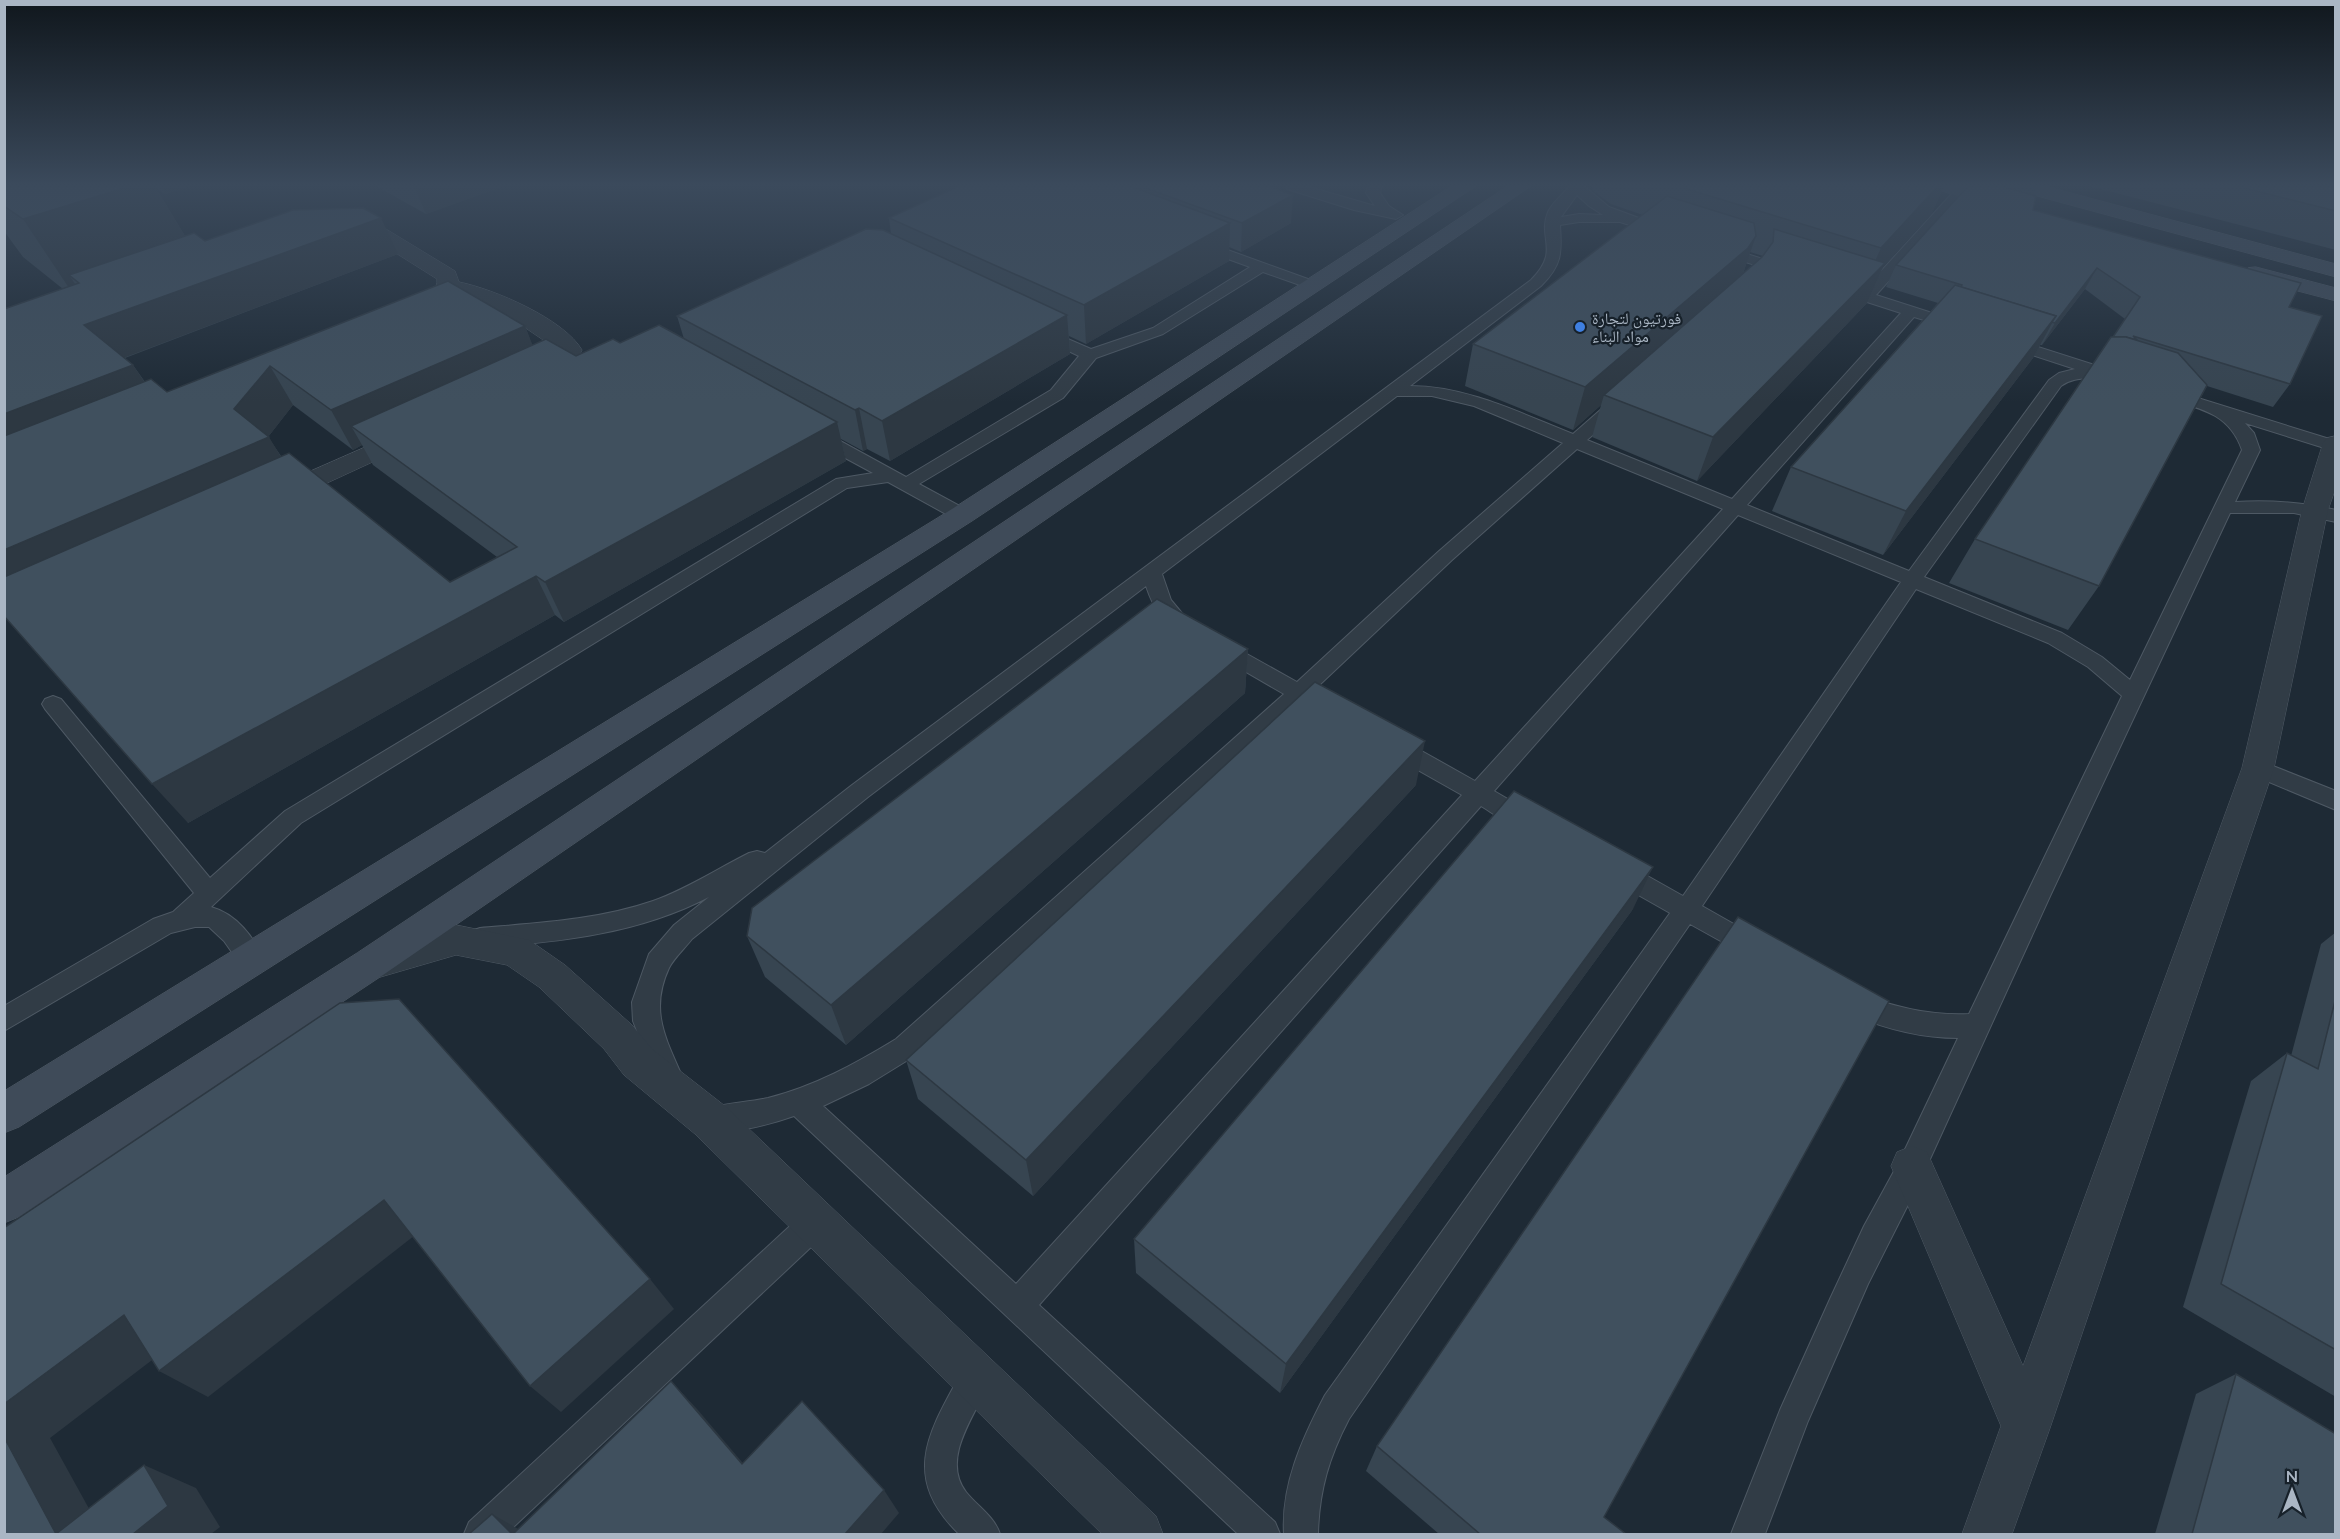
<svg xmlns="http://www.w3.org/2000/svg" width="2340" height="1539" viewBox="0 0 2340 1539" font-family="Lato,'Noto Naskh Arabic',sans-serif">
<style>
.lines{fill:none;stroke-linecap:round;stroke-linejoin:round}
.service-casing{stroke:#4e5964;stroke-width:2}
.minor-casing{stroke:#4e5964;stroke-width:1}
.secondary-casing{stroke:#4e5964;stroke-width:1}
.service{fill:#313c46;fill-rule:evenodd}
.minor{fill:#313c46;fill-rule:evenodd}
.secondary{fill:#3f4b59;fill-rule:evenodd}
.wall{fill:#374551;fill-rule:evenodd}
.shaded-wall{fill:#2d3842}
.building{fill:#40505e;stroke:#2d3842;stroke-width:1.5}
.shop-dot{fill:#3f7fe0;stroke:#17212a;stroke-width:2}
.labels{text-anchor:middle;stroke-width:4.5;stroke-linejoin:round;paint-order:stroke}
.far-poi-label{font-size:16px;fill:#aab6c4;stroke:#17212a;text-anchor:start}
</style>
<rect width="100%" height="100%" fill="#1e2a35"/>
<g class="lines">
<defs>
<g id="service">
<path d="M 1286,186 L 1306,186 L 1375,206 L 1366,193 L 1368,186 L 1382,186 L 1380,193 L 1389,206 L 1403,215 L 1396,219 L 1354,210 L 1287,189 Z"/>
<path d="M 1570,186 L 1584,186 L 1609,207 L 1666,228 L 1668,231 L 1661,235 L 1620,222 L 1579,222 L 1560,225 C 1562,253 1562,265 1541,286 L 1410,386 C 1467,386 1520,413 1573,434 L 1614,398 L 1626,398 L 1628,402 L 1626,406 L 1587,440 L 1732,499 L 1901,313 L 1836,292 L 1834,289 L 1836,286 L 1841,285 L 1863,291 L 1957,188 L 1962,187 L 1969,191 L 1967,194 L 1876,295 L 1929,312 L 1932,315 L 1924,320 L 1914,317 L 1747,505 L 1909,571 L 2049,380 L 2059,373 L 2075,369 L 2001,345 L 1999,342 L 2001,339 L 2007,337 L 2107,369 L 2109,372 C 2100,381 2077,374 2061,386 L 1924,577 L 2062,633 L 2102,657 L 2130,680 L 2242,450 C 2229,412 2198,408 2163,398 L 2161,394 L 2163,390 L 2169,389 L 2336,441 L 2334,451 L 2245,423 L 2254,433 L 2260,450 L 2235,502 C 2269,500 2302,502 2336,510 L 2336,522 L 2294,513 L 2230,513 L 2051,894 L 1920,1181 L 1868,1284 L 1808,1421 L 1765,1534 L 1731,1534 L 1780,1410 L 1830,1299 L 1864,1226 L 1899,1162 L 1958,1038 C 1918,1038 1882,1028 1846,1012 L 1842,1004 L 1846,996 L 1855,993 C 1893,1006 1928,1016 1969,1014 L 2122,696 L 2088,667 L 2048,643 L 1916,589 L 1702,906 L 1762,940 L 1766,947 L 1762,954 L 1753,958 L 1744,954 L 1690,924 L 1349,1419 C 1329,1457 1319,1491 1318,1534 L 1284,1534 C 1281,1485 1302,1439 1325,1395 L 1670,913 L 1610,879 L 1607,872 L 1610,865 L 1619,862 L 1628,865 L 1683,896 L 1901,582 L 1738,515 L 1494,791 L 1535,815 L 1539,821 L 1535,827 C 1517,833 1496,815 1481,806 L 1039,1305 L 1275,1522 L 1280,1534 L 1238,1534 L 794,1116 C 771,1124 723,1138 700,1129 L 696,1120 L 700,1111 C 721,1103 745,1103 768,1098 C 815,1086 855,1064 896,1039 L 1284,694 L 1215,654 L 1212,649 L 1215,644 L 1222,642 L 1229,644 L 1297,682 L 1438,552 L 1563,443 L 1474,406 L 1432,396 L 1397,396 L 1162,574 L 1171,600 L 1191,624 L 1188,629 C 1166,635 1152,604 1146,586 L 868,797 L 692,939 C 685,948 674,958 669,968 C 648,1013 668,1042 685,1083 L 681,1092 L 671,1095 L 661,1092 L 633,1021 L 632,1002 L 649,954 L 674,925 L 709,897 C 638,934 559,942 480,948 L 471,945 L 467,938 L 471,931 L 480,928 C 538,923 598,920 653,901 C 687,889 717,869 749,853 L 757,851 L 765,853 L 852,785 L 1531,280 C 1561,250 1537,239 1548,212 C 1552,203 1563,194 1570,186 ZM 1577,195 L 1589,206 L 1603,215 L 1579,214 L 1561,217 ZM 1577,449 L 1723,509 L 1475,781 L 1402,740 L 1394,738 L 1386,740 L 1383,746 L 1386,752 L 1462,795 L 1016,1284 L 823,1106 L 869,1084 L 916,1055 L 1300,703 L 1310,707 L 1318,704 L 1321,699 L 1313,691 L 1452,560 Z"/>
<path d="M 1200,240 L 1319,283 L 1321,286 L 1314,290 L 1263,272 L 1163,334 L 1096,358 L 1063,398 L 919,484 L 969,511 L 971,515 L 969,519 L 955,519 L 888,482 L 847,488 L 301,823 L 211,907 C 237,914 253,937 265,960 L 261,968 L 252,971 L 243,968 L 224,941 L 209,927 L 195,927 L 171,933 L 4,1031 L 4,1006 L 153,919 L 173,912 L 194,893 L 45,709 L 42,704 L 45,699 L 53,696 L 61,699 L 210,878 L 285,811 L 836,479 L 873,473 L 812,440 L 809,436 L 812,432 L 824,432 L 906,477 L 1051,390 L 1079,356 L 1037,336 L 1034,333 L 1037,330 L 1047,330 L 1091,349 L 1153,328 L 1250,267 L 1195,247 L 1193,244 L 1195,241 Z"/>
<path d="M 1718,245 L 1792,268 L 1794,271 L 1787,275 L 1713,252 L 1711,249 Z"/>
<path d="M 2258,760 L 2336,791 L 2336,810 L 2250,774 L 2247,768 L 2250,762 Z"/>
<path d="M 815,1208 L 826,1213 L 830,1223 L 826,1233 L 506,1534 L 464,1534 L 469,1522 L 804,1213 Z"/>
<path d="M 976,1361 L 987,1366 L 992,1377 C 979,1410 939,1457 966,1492 C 978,1507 994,1516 1000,1534 L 959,1534 C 898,1474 931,1429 965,1366 Z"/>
</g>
<g id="minor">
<path d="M 351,219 L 376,223 L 455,271 L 459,282 C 494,289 564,319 582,350 C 573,370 550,389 528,383 L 524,378 C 533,365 552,366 558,350 L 502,312 L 455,294 C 445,307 426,319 409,315 L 406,310 C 415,297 438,299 437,279 L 364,233 L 344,229 L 341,225 L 344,221 Z"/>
<path d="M 409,428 L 418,431 L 422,436 L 418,441 L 288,501 L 279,503 L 270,501 L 266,495 L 270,489 Z"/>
<path d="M 2336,436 L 2336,487 L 2328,510 L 2274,768 L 2050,1428 L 2012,1534 L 1962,1534 L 2001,1426 L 1891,1166 L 1897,1152 L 1912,1146 L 1927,1152 L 2023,1366 L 2242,768 L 2302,510 L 2323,443 L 2327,438 Z"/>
<path d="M 456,925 L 529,940 L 565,965 L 632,1025 L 652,1049 L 725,1106 L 1156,1516 L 1163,1534 L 1102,1534 L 695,1134 L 624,1075 L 604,1049 L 539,987 L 507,965 L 456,955 L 377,978 L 364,973 L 358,962 L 364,951 Z"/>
</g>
<g id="secondary">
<path d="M 1452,186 L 1476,186 L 972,521 L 19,1127 L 4,1133 L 4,1091 L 952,509 Z"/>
<path d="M 1508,186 L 1531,186 L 383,975 L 19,1217 L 4,1223 L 4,1177 L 357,953 Z"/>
<path d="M 1935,186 L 1967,186 L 2014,200 L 2017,204 L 2014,208 L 2007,210 L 1938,190 Z"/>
<path d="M 2012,186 L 2045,186 L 2336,264 L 2336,277 L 2015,190 Z"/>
<path d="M 2256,267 L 2336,288 L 2336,301 L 2248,278 L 2245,273 L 2248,268 Z"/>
</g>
</defs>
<use href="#service" class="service-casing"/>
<use href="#minor" class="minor-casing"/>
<use href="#secondary" class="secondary-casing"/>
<use href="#service" class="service"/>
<use href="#minor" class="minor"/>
<use href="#secondary" class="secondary"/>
</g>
<g class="wall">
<path d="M 4,186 L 191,186 L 165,194 L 156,188 L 185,236 L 205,241 L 398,254 L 125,358 L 133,365 L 145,382 L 167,392 L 448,281 L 525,326 L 532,345 L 576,356 L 620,343 L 684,339 L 677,316 L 891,234 L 889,218 L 959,186 L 1269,186 L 1291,223 L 1241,252 L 1229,247 L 1229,261 L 1086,344 L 1069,336 L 1070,354 L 890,461 L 867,449 L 863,451 L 841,439 L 846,461 L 564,622 L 555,615 L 188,823 L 63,289 L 23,257 L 4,231 ZM 293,405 L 353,450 L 362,445 L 373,465 L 497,557 L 450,582 L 281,456 L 268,437 Z"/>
<path d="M 376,186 L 504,186 L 426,214 Z"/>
<path d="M 1592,186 L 1944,186 L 1932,213 L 1883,267 L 1867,303 L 1697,481 L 1592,437 L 1601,405 L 1573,430 L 1465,386 L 1473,344 L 1643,215 L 1611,204 L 1592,190 ZM 1750,252 L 1763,256 L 1743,274 Z"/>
<path d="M 1968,186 L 2037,186 L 2033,195 L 2033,210 L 2289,307 L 2290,384 L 2273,407 L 2207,386 L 2099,586 L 2068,630 L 1949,583 L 1975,539 L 2125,319 L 2085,289 L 2042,345 L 2040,345 L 2033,358 L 1883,555 L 1772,511 L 1791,467 L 1938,303 L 1886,287 L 1896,265 Z"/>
<path d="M 2089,186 L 2336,186 L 2336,250 Z"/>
<path d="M 1248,649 L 1245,693 L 846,1045 L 765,977 L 747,936 Z"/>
<path d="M 1416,785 L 1033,1196 L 918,1099 L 906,1060 Z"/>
<path d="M 1633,909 L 1280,1393 L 1136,1273 L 1134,1239 Z"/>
<path d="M 2336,932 L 2336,1397 L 2183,1307 L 2251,1081 L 2287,1053 L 2291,1056 L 2321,944 Z"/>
<path d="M 2236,1374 L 2336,1534 L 2155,1534 L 2196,1394 Z"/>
<path d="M 1377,1446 L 1626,1534 L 1439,1534 L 1366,1471 Z"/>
</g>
<g class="shaded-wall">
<path d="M 131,186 L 155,186 L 198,258 L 79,283 L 69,275 L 84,297 L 77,300 L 23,219 Z"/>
<path d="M 161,186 L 191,186 L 165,194 Z"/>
<path d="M 414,186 L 504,186 L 426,214 Z"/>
<path d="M 1938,186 L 1944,186 L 1932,213 L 1883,267 L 1867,303 L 1697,481 L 1713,437 L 1866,281 L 1881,248 Z"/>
<path d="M 1293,195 L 1291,223 L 1241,252 L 1242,223 Z"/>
<path d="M 381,218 L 398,254 L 110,363 L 84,325 Z"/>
<path d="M 1230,223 L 1229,261 L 1086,344 L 1084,305 Z"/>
<path d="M 1756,236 L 1742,276 L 1604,395 L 1601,405 L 1573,430 L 1585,387 Z"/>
<path d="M 2097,268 L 2085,289 L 2042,345 L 2055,323 Z"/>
<path d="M 1067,315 L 1070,354 L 890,461 L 882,421 Z"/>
<path d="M 2056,316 L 2033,358 L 1883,555 L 1906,511 Z"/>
<path d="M 525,326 L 540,364 L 351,426 L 362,445 L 353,450 L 331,410 Z"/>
<path d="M 133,365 L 159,404 L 4,466 L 4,414 Z"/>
<path d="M 270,366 L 293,405 L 268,437 L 269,437 L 293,477 L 4,606 L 4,550 L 234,409 Z"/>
<path d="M 859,408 L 867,449 L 863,451 L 855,410 Z"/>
<path d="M 837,422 L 846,461 L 564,622 L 545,582 Z"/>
<path d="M 536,576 L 555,615 L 188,823 L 152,784 Z"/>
<path d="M 1248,649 L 1245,693 L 846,1045 L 831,1005 Z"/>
<path d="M 1425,741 L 1416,785 L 1033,1196 L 1026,1160 Z"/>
<path d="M 1653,867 L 1633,909 L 1280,1393 L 1286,1364 Z"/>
<path d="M 384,1200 L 419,1232 L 208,1397 L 159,1371 Z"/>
<path d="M 650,1279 L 674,1309 L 561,1412 L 530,1386 Z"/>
<path d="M 124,1315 L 173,1344 L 50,1438 L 103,1534 L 56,1534 L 4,1437 L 4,1404 Z"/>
<path d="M 671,1381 L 697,1409 L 764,1488 L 742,1464 Z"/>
<path d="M 144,1465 L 196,1488 L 220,1527 L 211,1534 L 133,1534 Z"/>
<path d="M 884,1490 L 899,1513 L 881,1534 L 845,1534 Z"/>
<path d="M 492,1514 L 527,1534 L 512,1534 Z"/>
</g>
<g class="building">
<path d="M 4,186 L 131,186 L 23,219 L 4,206 Z"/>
<path d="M 959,186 L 1130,186 L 1230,223 L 1084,305 L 889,218 Z"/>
<path d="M 1140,186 L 1269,186 L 1293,195 L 1242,223 Z"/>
<path d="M 1681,186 L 1938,186 L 1881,248 L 1680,187 Z"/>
<path d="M 1968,186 L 2001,186 L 2036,196 L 2033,210 L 2301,283 L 2289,307 L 2322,316 L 2290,384 L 2133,336 L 2137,340 L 2126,337 L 2113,337 L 2140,297 L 2097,268 L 2055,323 L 2052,322 L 2056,316 L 1961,287 L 1962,285 L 1896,265 Z"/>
<path d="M 2236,186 L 2336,186 L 2336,211 Z"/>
<path d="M 1667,196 L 1754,223 L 1756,236 L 1748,248 L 1585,387 L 1473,344 Z"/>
<path d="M 363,208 L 381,218 L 84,325 L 133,365 L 4,414 L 4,309 L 79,283 L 69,275 L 194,233 L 205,241 L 293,210 Z"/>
<path d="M 866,229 L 883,230 L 1067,315 L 882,421 L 859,408 L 855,410 L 677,316 Z"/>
<path d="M 1774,229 L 1885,263 L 1713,437 L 1604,395 L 1762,257 L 1773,242 Z"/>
<path d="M 448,281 L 525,326 L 331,410 L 270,366 L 234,409 L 269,437 L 4,550 L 4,436 L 151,379 L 167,392 Z"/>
<path d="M 1955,285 L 2056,316 L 1906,511 L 1791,467 Z"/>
<path d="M 659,325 L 837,422 L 545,582 L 536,576 L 152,784 L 4,616 L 4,577 L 289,453 L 450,582 L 517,547 L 351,426 L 546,339 L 576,356 L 613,339 L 620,343 Z"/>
<path d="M 2111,337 L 2126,337 L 2178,353 L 2207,385 L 2099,586 L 1975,539 Z"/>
<path d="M 1157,599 L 1248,649 L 831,1005 L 747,936 L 752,908 Z"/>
<path d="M 1315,682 L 1425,741 L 1026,1160 L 906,1060 Z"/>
<path d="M 1514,791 L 1653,867 L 1286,1364 L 1134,1239 Z"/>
<path d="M 1738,917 L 1889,1001 L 1604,1517 L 1626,1534 L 1480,1534 L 1377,1446 Z"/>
<path d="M 2336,997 L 2336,1350 L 2221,1284 L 2287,1053 L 2318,1069 Z"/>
<path d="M 399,999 L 650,1279 L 530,1386 L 384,1200 L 159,1371 L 124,1315 L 4,1404 L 4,1228 L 340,1003 Z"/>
<path d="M 2236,1374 L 2336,1434 L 2336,1534 L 2192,1534 Z"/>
<path d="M 671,1381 L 742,1464 L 802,1401 L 884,1490 L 845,1534 L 513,1534 Z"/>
<path d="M 4,1437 L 56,1534 L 4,1534 Z"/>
<path d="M 144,1465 L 168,1506 L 133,1534 L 56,1534 Z"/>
<path d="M 492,1514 L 512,1534 L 469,1534 Z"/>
</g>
<linearGradient id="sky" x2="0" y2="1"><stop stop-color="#10171d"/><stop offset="0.46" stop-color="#3b4a5c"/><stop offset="1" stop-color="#3b4a5c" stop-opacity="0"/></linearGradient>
<rect width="2340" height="402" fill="url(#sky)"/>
<circle class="shop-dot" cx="1580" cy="327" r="6"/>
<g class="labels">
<g class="far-poi-label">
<text x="1592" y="324">فورتيون لتجارة<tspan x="1592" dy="18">مواد البناء</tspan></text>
</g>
</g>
<rect width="2340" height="1539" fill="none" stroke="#aab6c4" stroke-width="12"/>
<g transform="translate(2292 1491)" stroke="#17212a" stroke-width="4.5" paint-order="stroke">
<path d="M0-4.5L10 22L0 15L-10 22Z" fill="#aab6c4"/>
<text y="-9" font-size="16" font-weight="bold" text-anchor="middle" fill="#aab6c4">N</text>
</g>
</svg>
